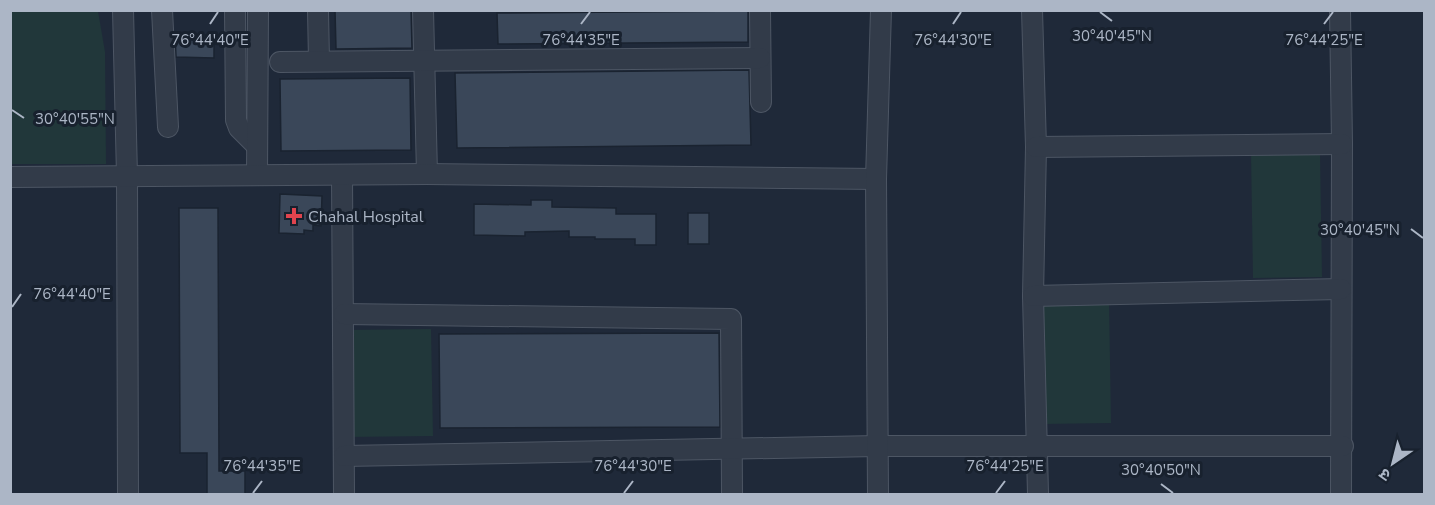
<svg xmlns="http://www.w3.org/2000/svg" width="1435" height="505" viewBox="0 0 1435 505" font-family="'Nunito Sans','Noto Sans Devanagari',sans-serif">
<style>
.green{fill:#21373a}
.building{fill:#3a4759;stroke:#1a2330;stroke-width:1.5}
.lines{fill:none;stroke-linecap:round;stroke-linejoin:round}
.minor-casing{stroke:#4d5664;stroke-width:22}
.minor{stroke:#323b49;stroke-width:20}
.ticks{fill:none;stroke:#acb6c6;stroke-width:2}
.health-dot{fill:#e0444e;stroke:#18212e;stroke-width:2}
.labels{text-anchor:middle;stroke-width:6;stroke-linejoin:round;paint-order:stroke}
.poi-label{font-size:16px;fill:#acb6c6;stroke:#18212e;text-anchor:start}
.ticks-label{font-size:15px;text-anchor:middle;fill:#acb6c6;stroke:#18212e;stroke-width:6;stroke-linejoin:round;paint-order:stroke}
</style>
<rect width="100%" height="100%" fill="#1f2939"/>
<g class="green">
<path d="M 10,11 L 98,11 L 105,52 L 106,164 L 11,164 Z"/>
<path d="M 1320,153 L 1322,277 L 1253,278 L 1251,154 Z"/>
<path d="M 1040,299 L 1109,299 L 1111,423 L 1042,424 Z"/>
<path d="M 431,329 L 433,436 L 346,437 L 344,330 Z"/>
</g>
<g class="building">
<path d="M 335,10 L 411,10 L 412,48 L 336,49 Z"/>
<path d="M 748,11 L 748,42 L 498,44 L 497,13 Z"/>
<path d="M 175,35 L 214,35 L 214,58 L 176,57 Z"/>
<path d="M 749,70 L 751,145 L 457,148 L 455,73 Z"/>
<path d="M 410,78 L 411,150 L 281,151 L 280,79 Z"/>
<path d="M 280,194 L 322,196 L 321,226 L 313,225 L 313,231 L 304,230 L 304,234 L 279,233 Z"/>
<path d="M 531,200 L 552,200 L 552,207 L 616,208 L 616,214 L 656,214 L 656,245 L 635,245 L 635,239 L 595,239 L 595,237 L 569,237 L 569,231 L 525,232 L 525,236 L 474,235 L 474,204 L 531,205 Z"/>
<path d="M 179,208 L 218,208 L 219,471 L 245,471 L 245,495 L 207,495 L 207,453 L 180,453 Z"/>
<rect x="688" y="213" width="21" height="31"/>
<path d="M 719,333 L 720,427 L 440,428 L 439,334 Z"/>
</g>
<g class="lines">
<defs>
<g id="minor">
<path d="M 123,10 L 127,176 L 128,494"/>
<path d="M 162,10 L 168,127"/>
<path d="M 235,10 L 236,120 L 239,128 L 257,146"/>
<path d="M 318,10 L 319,61"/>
<path d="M 423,10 L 427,174"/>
<path d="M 760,10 L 761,102"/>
<path d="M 1032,10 L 1036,147 L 1033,296 L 1038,494"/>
<path d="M 1340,10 L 1342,144 L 1341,494"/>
<path d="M 280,62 L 760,58"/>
<path d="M 1036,147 L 1342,144"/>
<path d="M 257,175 L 258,10"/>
<path d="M 342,175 L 344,494"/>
<path d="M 10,177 L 427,174 L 876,179"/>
<path d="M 1033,296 L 1341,289"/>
<path d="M 344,314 L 731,319 L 732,494"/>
<path d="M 344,456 L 877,446 L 1343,446"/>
<path d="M 878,494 L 876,179 L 881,10"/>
</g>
</defs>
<use href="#minor" class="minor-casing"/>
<use href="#minor" class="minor"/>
</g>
<path class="ticks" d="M 1100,12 L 1112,21M 210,24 L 218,12M 581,24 L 590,12M 953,24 L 961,12M 1324,24 L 1333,12M 12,110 L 24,118M 1411,229 L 1423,238M 12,307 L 21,294M 1161,484 L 1173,493M 253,493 L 262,481M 624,493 L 633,481M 996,493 L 1005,481"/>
<path class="health-dot" d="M291 207h6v6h6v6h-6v6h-6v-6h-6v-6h6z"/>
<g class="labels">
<g class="poi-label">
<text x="308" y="222">Chahal Hospital</text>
</g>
</g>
<g class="ticks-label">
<text x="1112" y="41">30°40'45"N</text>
<text x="210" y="45">76°44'40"E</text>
<text x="581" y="45">76°44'35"E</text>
<text x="953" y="45">76°44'30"E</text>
<text x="1324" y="45">76°44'25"E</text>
<text x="75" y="124">30°40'55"N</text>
<text x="1360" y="235">30°40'45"N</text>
<text x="72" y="299">76°44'40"E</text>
<text x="262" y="471">76°44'35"E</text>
<text x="633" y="471">76°44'30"E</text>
<text x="1005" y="471">76°44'25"E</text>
<text x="1161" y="475">30°40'50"N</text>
</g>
<rect width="1435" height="505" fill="none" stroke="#acb6c6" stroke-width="24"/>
<g transform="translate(1393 463) rotate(215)" stroke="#18212e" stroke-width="4.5" paint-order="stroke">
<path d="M0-4.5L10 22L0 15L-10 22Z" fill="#acb6c6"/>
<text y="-9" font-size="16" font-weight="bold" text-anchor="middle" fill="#acb6c6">उ</text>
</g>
</svg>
